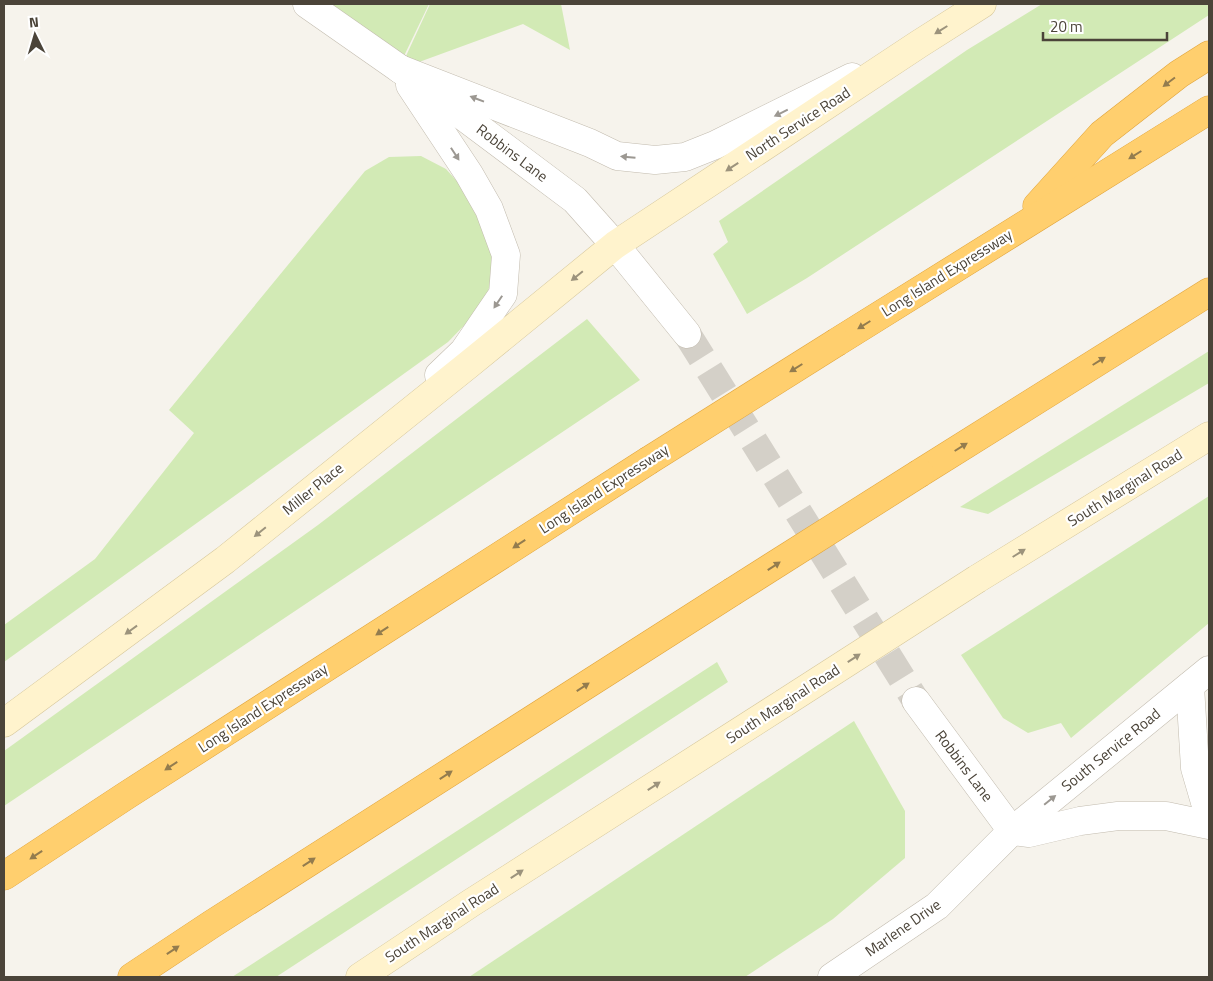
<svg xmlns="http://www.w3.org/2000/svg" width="1213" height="981" viewBox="0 0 1213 981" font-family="'Titillium Web',sans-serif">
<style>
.green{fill:#d2eab5}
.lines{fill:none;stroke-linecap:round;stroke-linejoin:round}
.tertiary-tunnel{stroke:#d4d0c8;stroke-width:28;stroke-dasharray:28 14;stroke-linecap:butt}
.minor-casing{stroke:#c2bbae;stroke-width:29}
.tertiary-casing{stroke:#c2bbae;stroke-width:29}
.secondary-casing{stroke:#d6c79b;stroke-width:29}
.motorway-casing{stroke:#e0a43c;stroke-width:29}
.minor{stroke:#fff;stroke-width:28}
.tertiary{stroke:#fff;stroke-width:28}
.secondary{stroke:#fff3cd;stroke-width:28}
.motorway{stroke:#ffcf6e;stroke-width:28}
.secondary-bridge-casing{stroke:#d6c79b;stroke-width:29;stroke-linecap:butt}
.motorway-bridge-casing{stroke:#e0a43c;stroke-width:29;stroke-linecap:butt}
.secondary-bridge{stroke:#fff3cd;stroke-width:28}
.motorway-bridge{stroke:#ffcf6e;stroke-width:28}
.oneway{fill:#9c937c}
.oneway2{fill:#937c4e}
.oneway3{fill:#9c9892}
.labels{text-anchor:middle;stroke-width:4.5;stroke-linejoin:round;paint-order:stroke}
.street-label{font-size:15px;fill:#4b4439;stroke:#fff}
</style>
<rect width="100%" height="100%" fill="#f6f3ec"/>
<g class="green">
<path d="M 327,4 L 429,4 L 404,56 Z"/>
<path d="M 430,4 L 561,4 L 570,50 L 523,24 L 400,69 Z"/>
<path d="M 1042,4 L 1209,4 L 1209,15 L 807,278 L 747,314 L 713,254 L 728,242 L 719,221 L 967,50 Z"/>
<path d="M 421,156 L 446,169 L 481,208 L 485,232 L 495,267 L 484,305 L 448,342 L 4,662 L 4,625 L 95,559 L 194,433 L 169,410 L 365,171 L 389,157 Z"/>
<path d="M 587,319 L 640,380 L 4,806 L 4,751 L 318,525 Z"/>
<path d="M 1209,351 L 1209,383 L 988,514 L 960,507 Z"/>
<path d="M 1209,496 L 1209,623 L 1071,738 L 1061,723 L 1028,733 L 1003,718 L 961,655 Z"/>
<path d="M 717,662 L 728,682 L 276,977 L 232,977 Z"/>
<path d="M 854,721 L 905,811 L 905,858 L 833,919 L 745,977 L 469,977 Z"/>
</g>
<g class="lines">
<path class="tertiary-tunnel" d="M 687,334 L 916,701"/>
<defs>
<path id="minor" d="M 1190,686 L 1195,768 L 1209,816"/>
<g id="tertiary">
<path d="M 307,4 L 400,69 L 575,200 L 615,245 L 687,334"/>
<path d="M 400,69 L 590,143 L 617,156 L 655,160 L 685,157 L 715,145 L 852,77"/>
<path d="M 410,85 L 469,174 L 489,209 L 506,255 L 503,294 L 464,351 L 439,375"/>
<path d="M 916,701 L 1012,831"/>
<path d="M 1012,831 L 1029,833 L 1080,821 L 1118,816 L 1166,816 L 1209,825"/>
<path d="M 832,977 L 937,906 L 1012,831 L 1209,670"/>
</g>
<g id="secondary">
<path d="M 977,579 L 1209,436"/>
<path d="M 4,723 L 225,560 L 468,365 L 615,245 L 919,44 L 982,4"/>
<path d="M 360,977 L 471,903 L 784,703"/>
</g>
<g id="motorway">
<path d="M 1037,206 L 1102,134 L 1179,74 L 1209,55"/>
<path d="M 837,342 L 1209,110"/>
<path d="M 920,473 L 1209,292"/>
<path d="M 4,876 L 127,795 L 648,461"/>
<path d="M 132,977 L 212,924 L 732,592"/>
</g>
</defs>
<use href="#minor" class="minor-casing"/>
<use href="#tertiary" class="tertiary-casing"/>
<use href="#secondary" class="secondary-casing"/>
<use href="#motorway" class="motorway-casing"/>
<use href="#minor" class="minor"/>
<use href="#tertiary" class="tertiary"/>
<use href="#secondary" class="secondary"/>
<use href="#motorway" class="motorway"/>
<defs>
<path id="secondary-bridge" d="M 784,703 L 977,579"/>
<g id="motorway-bridge">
<path d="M 648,461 L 837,342"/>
<path d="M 732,592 L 920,473"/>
</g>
</defs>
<use href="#secondary-bridge" class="secondary-bridge-casing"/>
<use href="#motorway-bridge" class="motorway-bridge-casing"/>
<use href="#secondary-bridge" class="secondary-bridge"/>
<use href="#motorway-bridge" class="motorway-bridge"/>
</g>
<defs><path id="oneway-solid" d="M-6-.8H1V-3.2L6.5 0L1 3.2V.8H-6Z" transform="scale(1.25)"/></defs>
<g class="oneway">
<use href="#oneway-solid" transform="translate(941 30) rotate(148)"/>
<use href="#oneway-solid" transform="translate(732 167) rotate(147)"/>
<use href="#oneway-solid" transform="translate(577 276) rotate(141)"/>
<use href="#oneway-solid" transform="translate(260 532) rotate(141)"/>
<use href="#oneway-solid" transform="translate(1019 553) rotate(-32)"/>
<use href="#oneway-solid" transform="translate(131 630) rotate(144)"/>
<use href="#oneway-solid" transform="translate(854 658) rotate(-33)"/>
<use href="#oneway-solid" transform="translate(654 786) rotate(-33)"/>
<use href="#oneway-solid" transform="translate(517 874) rotate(-33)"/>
</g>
<g class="oneway2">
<use href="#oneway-solid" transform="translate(1169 82) rotate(143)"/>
<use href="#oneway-solid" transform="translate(1135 155) rotate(148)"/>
<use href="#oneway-solid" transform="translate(864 325) rotate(148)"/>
<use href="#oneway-solid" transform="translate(1099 361) rotate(-32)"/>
<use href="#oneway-solid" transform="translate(796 368) rotate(148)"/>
<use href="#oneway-solid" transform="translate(961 447) rotate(-32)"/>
<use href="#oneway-solid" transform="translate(519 544) rotate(147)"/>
<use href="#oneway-solid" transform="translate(774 566) rotate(-33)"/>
<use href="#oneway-solid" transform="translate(382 631) rotate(147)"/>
<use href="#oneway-solid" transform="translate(583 687) rotate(-33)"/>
<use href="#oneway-solid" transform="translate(171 766) rotate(147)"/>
<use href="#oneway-solid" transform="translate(446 775) rotate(-33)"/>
<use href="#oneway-solid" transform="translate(36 855) rotate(146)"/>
<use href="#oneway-solid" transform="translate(309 862) rotate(-33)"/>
<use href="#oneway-solid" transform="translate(173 950) rotate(-34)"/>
</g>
<g class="oneway3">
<use href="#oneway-solid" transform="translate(477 99) rotate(-159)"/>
<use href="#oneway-solid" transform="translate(781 113) rotate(154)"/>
<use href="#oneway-solid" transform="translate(455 154) rotate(57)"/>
<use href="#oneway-solid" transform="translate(628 157) rotate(-175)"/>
<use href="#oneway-solid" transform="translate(498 302) rotate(124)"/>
<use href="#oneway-solid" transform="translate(1050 800) rotate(-39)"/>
</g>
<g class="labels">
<g class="street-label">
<text transform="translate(798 124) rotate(-33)" y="5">North Service Road</text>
<text transform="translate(512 153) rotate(37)" y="5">Robbins Lane</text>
<text transform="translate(947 273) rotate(-32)" y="5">Long Island Expressway</text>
<text transform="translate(1125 488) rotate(-32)" y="5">South Marginal Road</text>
<text transform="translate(313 489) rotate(-39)" y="5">Miller Place</text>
<text transform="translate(604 489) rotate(-33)" y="5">Long Island Expressway</text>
<text transform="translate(783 704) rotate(-33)" y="5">South Marginal Road</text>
<text transform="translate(263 708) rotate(-33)" y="5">Long Island Expressway</text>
<text transform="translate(1111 750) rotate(-39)" y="5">South Service Road</text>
<text transform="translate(964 766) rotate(53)" y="5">Robbins Lane</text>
<text transform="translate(442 923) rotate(-33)" y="5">South Marginal Road</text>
<text transform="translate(903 928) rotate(-35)" y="5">Marlene Drive</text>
</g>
</g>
<rect width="1213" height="981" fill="none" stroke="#4b4439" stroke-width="10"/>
<g transform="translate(35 35) rotate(355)" stroke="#ffffff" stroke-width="4" paint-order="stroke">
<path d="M0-4L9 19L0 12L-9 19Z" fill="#4b4439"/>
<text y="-8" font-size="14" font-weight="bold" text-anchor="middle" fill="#4b4439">N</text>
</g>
<path d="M1043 32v8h124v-8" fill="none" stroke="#4b4439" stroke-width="2.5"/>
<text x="1050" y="32" font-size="15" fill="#4b4439" stroke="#ffffff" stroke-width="4" paint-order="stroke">20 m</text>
</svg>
